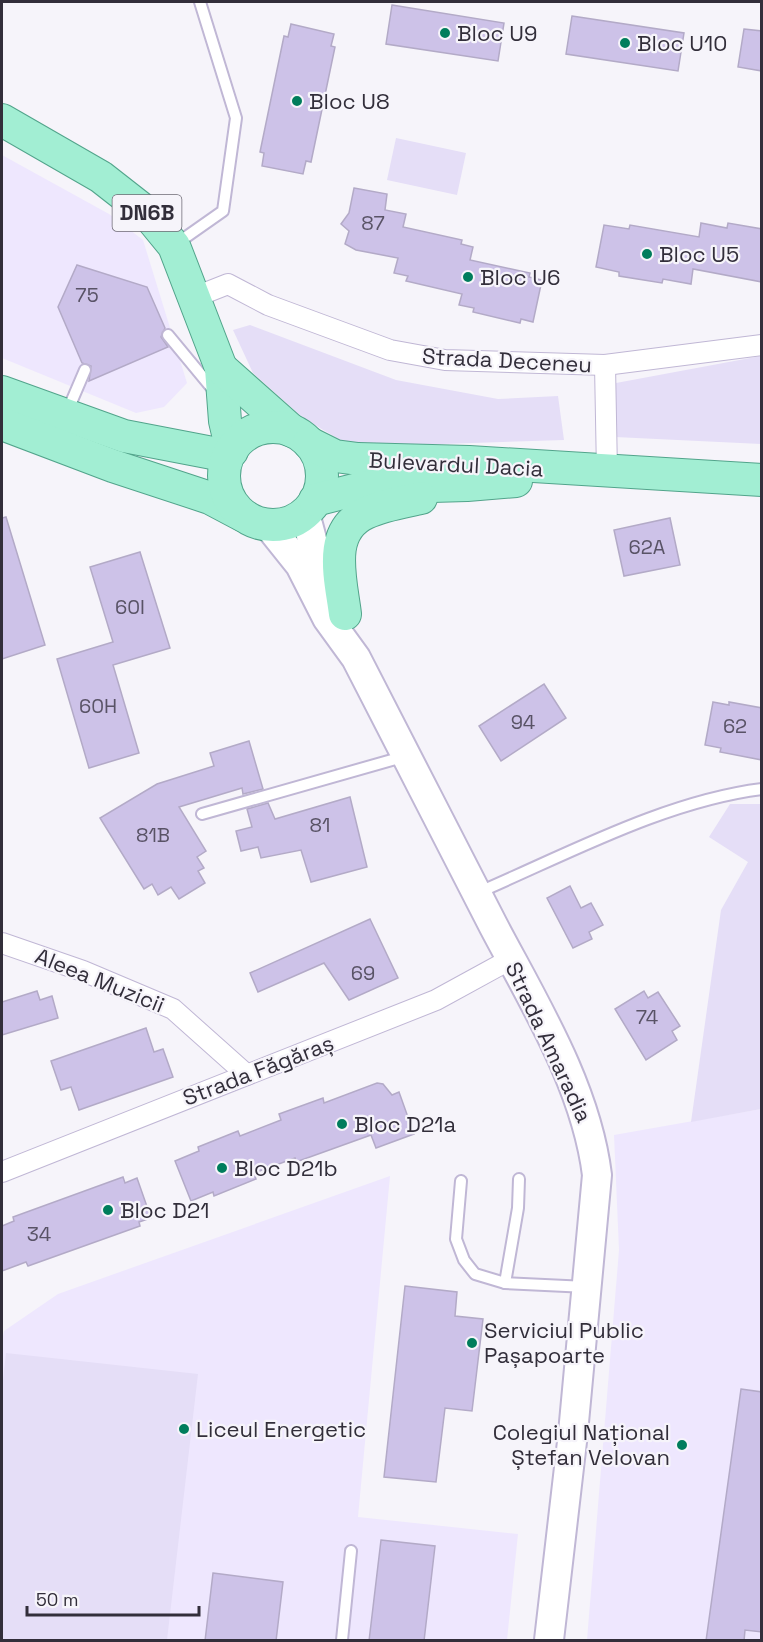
<svg xmlns="http://www.w3.org/2000/svg" width="763" height="1642" viewBox="0 0 763 1642" font-family="'Space Grotesk',sans-serif">
<style>
.built{fill:#eee7fe}
.green{fill:#e5def7}
.building{fill:#cdc2e8;stroke:#b3aac7;stroke-width:1.5}
.lines{fill:none;stroke-linecap:round;stroke-linejoin:round}
.lane-casing{stroke:#c0b7d5;stroke-width:14}
.street-casing{stroke:#c0b7d5;stroke-width:22}
.secondary-casing{stroke:#c0b7d5;stroke-width:32}
.primary-casing{stroke:#52a48b;stroke-width:34}
.lane{stroke:#fff;stroke-width:10}
.street{stroke:#fff;stroke-width:20}
.secondary{stroke:#fff;stroke-width:28}
.primary{stroke:#a2eed3;stroke-width:32}
.poi-dot{fill:#007d5c;stroke:#f6f4fa;stroke-width:2}
.labels{text-anchor:middle;stroke-width:4.5;stroke-linejoin:round;paint-order:stroke}
.number-label{font-size:20px;fill:#595366}
.shield{fill:#f6f4fa;stroke:#6d6974;stroke-width:1.5}
.shield-label{font-size:21px;font-weight:bold;fill:#322e3a}
.poi-label{font-size:22px;fill:#322e3a;stroke:#f6f4fa;text-anchor:start}
.street-label{font-size:22px;fill:#322e3a;stroke:#f6f4fa}
</style>
<rect width="100%" height="100%" fill="#f6f4fa"/>
<g class="built">
<path d="M 2,155 L 109,214 L 143,240 L 187,383 L 164,407 L 136,413 L 2,358 Z"/>
<path d="M 761,1109 L 761,1640 L 587,1640 L 619,1250 L 614,1135 Z"/>
<path d="M 390,1176 L 358,1517 L 518,1534 L 507,1640 L 2,1640 L 2,1341 L 4,1331 L 58,1294 Z"/>
</g>
<g class="green">
<path d="M 396,138 L 466,153 L 457,195 L 387,180 Z"/>
<path d="M 250,325 L 396,380 L 498,399 L 558,396 L 564,440 L 352,447 L 303,418 L 253,373 L 233,330 Z"/>
<path d="M 761,356 L 761,444 L 615,437 L 611,407 L 616,383 Z"/>
<path d="M 730,804 L 761,804 L 761,1109 L 691,1122 L 721,910 L 748,862 L 709,837 Z"/>
<path d="M 6,1353 L 198,1374 L 167,1640 L 2,1640 L 2,1389 Z"/>
</g>
<g class="building">
<path d="M 392,5 L 504,23 L 498,61 L 386,44 Z"/>
<path d="M 572,16 L 684,33 L 678,71 L 566,54 Z"/>
<path d="M 291,24 L 334,34 L 331,46 L 335,47 L 311,162 L 306,161 L 303,174 L 262,166 L 264,153 L 260,152 L 284,36 L 288,37 Z"/>
<path d="M 744,29 L 762,31 L 762,71 L 738,67 Z"/>
<path d="M 354,188 L 387,194 L 385,210 L 406,214 L 403,227 L 462,240 L 461,244 L 473,247 L 470,260 L 530,273 L 529,277 L 542,280 L 533,322 L 521,319 L 520,323 L 473,312 L 474,308 L 459,305 L 462,294 L 406,281 L 408,276 L 394,273 L 398,258 L 356,250 L 345,244 L 349,231 L 341,224 L 349,213 Z"/>
<path d="M 701,223 L 727,228 L 728,223 L 762,229 L 762,282 L 693,269 L 691,284 L 663,279 L 662,283 L 619,276 L 619,272 L 596,267 L 604,225 L 629,229 L 630,225 L 699,237 Z"/>
<path d="M 77,265 L 147,287 L 165,328 L 161,337 L 168,347 L 89,381 L 91,366 L 82,363 L 58,307 Z"/>
<path d="M 6,517 L 45,645 L 2,659 L 2,518 Z"/>
<path d="M 670,518 L 680,565 L 624,576 L 614,530 Z"/>
<path d="M 140,552 L 170,648 L 113,665 L 139,753 L 89,768 L 57,659 L 113,642 L 90,567 Z"/>
<path d="M 544,684 L 566,718 L 501,761 L 479,726 Z"/>
<path d="M 713,702 L 729,705 L 729,702 L 762,708 L 762,760 L 720,752 L 721,748 L 705,745 Z"/>
<path d="M 249,741 L 263,789 L 243,794 L 242,788 L 179,807 L 206,851 L 197,857 L 204,868 L 198,871 L 205,883 L 179,899 L 171,887 L 158,895 L 152,884 L 144,889 L 100,818 L 157,784 L 214,766 L 210,753 Z"/>
<path d="M 350,797 L 367,867 L 311,882 L 301,850 L 261,858 L 258,847 L 241,851 L 236,831 L 252,827 L 247,809 L 268,803 L 275,819 Z"/>
<path d="M 570,886 L 581,908 L 591,903 L 603,925 L 589,932 L 592,939 L 573,948 L 547,898 Z"/>
<path d="M 370,919 L 398,978 L 349,1000 L 324,963 L 258,992 L 250,973 Z"/>
<path d="M 37,991 L 40,1000 L 52,996 L 58,1018 L 2,1035 L 2,1002 Z"/>
<path d="M 644,991 L 648,998 L 658,992 L 680,1026 L 672,1031 L 677,1040 L 646,1060 L 615,1009 Z"/>
<path d="M 146,1028 L 154,1052 L 163,1049 L 173,1077 L 79,1110 L 71,1087 L 61,1090 L 51,1061 Z"/>
<path d="M 377,1083 L 383,1084 L 392,1095 L 399,1092 L 414,1134 L 376,1148 L 371,1135 L 296,1162 L 295,1158 L 254,1173 L 256,1179 L 214,1196 L 213,1192 L 191,1201 L 175,1161 L 199,1151 L 198,1147 L 238,1131 L 240,1136 L 281,1120 L 279,1114 L 323,1098 L 324,1103 Z"/>
<path d="M 123,1177 L 125,1183 L 137,1178 L 151,1218 L 139,1222 L 140,1226 L 28,1266 L 26,1262 L 2,1271 L 2,1226 L 14,1221 L 13,1217 Z"/>
<path d="M 405,1286 L 457,1292 L 455,1316 L 483,1319 L 472,1411 L 445,1408 L 436,1482 L 384,1477 Z"/>
<path d="M 741,1389 L 762,1392 L 762,1632 L 745,1630 L 744,1641 L 706,1641 Z"/>
<path d="M 381,1540 L 435,1546 L 424,1641 L 369,1641 Z"/>
<path d="M 213,1573 L 283,1582 L 276,1641 L 205,1641 Z"/>
</g>
<g class="lines">
<defs>
<g id="lane">
<path d="M 176,244 L 223,211 L 236,118 L 200,2"/>
<path d="M 168,335 L 216,393"/>
<path d="M 67,412 L 85,370"/>
<path d="M 202,814 L 406,756"/>
<path d="M 477,893 C 566,855 665,801 762,789"/>
<path d="M 461,1181 L 456,1239 L 464,1260 L 475,1274 L 505,1283 L 587,1287"/>
<path d="M 505,1283 L 518,1208 L 519,1179"/>
<path d="M 342,1640 L 351,1551"/>
</g>
<g id="street">
<path d="M 195,297 L 228,284 L 268,305 L 390,350 L 445,360 L 605,365 L 762,345"/>
<path d="M 605,365 L 607,472"/>
<path d="M 2,943 L 83,971 L 173,1009 L 247,1075"/>
<path d="M 2,1172 L 436,1000 L 511,959"/>
</g>
<g id="secondary">
<path d="M 305,513 L 317,558 L 331,586"/>
<path d="M 268,525 L 300,565 L 327,618 L 356,658 C 402,747 447,836 493,925 C 534,1003 586,1086 597,1175 L 573,1433 L 549,1640"/>
</g>
<g id="primary">
<path d="M 2,120 L 101,177 L 147,213 L 174,246 L 221,368 L 225,421 L 232,451"/>
<path d="M 221,368 L 292,431"/>
<path d="M 2,392 L 124,436 L 228,456"/>
<path d="M 2,424 L 113,466 L 210,498 L 244,516"/>
<circle cx="273" cy="476" r="49"/>
<path d="M 309,443 L 335,456 L 358,459 L 469,462 L 762,480"/>
<path d="M 315,500 L 362,488 L 467,485 L 516,481"/>
<path d="M 345,614 C 341,580 326,531 366,513 C 383,505 403,502 421,498"/>
</g>
</defs>
<use href="#lane" class="lane-casing"/>
<use href="#street" class="street-casing"/>
<use href="#secondary" class="secondary-casing"/>
<use href="#primary" class="primary-casing"/>
<use href="#lane" class="lane"/>
<use href="#street" class="street"/>
<use href="#secondary" class="secondary"/>
<use href="#primary" class="primary"/>
</g>
<g class="poi-dot">
<circle cx="445" cy="33" r="6"/>
<circle cx="625" cy="43" r="6"/>
<circle cx="297" cy="101" r="6"/>
<circle cx="647" cy="254" r="6"/>
<circle cx="468" cy="277" r="6"/>
<circle cx="342" cy="1124" r="6"/>
<circle cx="222" cy="1168" r="6"/>
<circle cx="108" cy="1210" r="6"/>
<circle cx="472" cy="1343" r="6"/>
<circle cx="184" cy="1429" r="6"/>
<circle cx="682" cy="1445" r="6"/>
</g>
<g class="labels">
<g class="number-label">
<text x="373" y="230">87</text>
<text x="87" y="302">75</text>
<text x="647" y="554">62A</text>
<text x="130" y="614">60I</text>
<text x="98" y="713">60H</text>
<text x="523" y="729">94</text>
<text x="735" y="733">62</text>
<text x="320" y="832">81</text>
<text x="153" y="842">81B</text>
<text x="363" y="980">69</text>
<text x="647" y="1024">74</text>
<text x="39" y="1241">34</text>
</g>
<rect class="shield" x="112.5" y="195" width="69" height="36" rx="4.5"/>
<g class="shield-label">
<text x="147" y="220">DN6B</text>
</g>
<g class="poi-label">
<text x="457" y="41">Bloc U9</text>
<text x="637" y="51">Bloc U10</text>
<text x="309" y="109">Bloc U8</text>
<text x="659" y="262">Bloc U5</text>
<text x="480" y="285">Bloc U6</text>
<text x="354" y="1132">Bloc D21a</text>
<text x="234" y="1176">Bloc D21b</text>
<text x="120" y="1218">Bloc D21</text>
<text x="484" y="1338">Serviciul Public<tspan x="484" dy="25">Pașapoarte</tspan></text>
<text x="196" y="1437">Liceul Energetic</text>
<text x="670" y="1440" text-anchor="end">Colegiul Național<tspan x="670" dy="25">Ștefan Velovan</tspan></text>
</g>
<g class="street-label">
<text transform="translate(507 360) rotate(3)" y="8">Strada Deceneu</text>
<text transform="translate(456 464) rotate(3)" y="8">Bulevardul Dacia</text>
<text transform="translate(100 980) rotate(22)" y="8">Aleea Muzicii</text>
<text transform="translate(549 1042) rotate(65)" y="8">Strada Amaradia</text>
<text transform="translate(258 1070) rotate(-21)" y="8">Strada Făgăraș</text>
</g>
</g>
<rect width="763" height="1642" fill="none" stroke="#322e3a" stroke-width="6"/>
<path d="M27 1606v9h172v-9" fill="none" stroke="#322e3a" stroke-width="3"/>
<text x="36" y="1606" font-size="18" fill="#322e3a" stroke="#f6f4fa" stroke-width="4.5" paint-order="stroke">50 m</text>
</svg>
